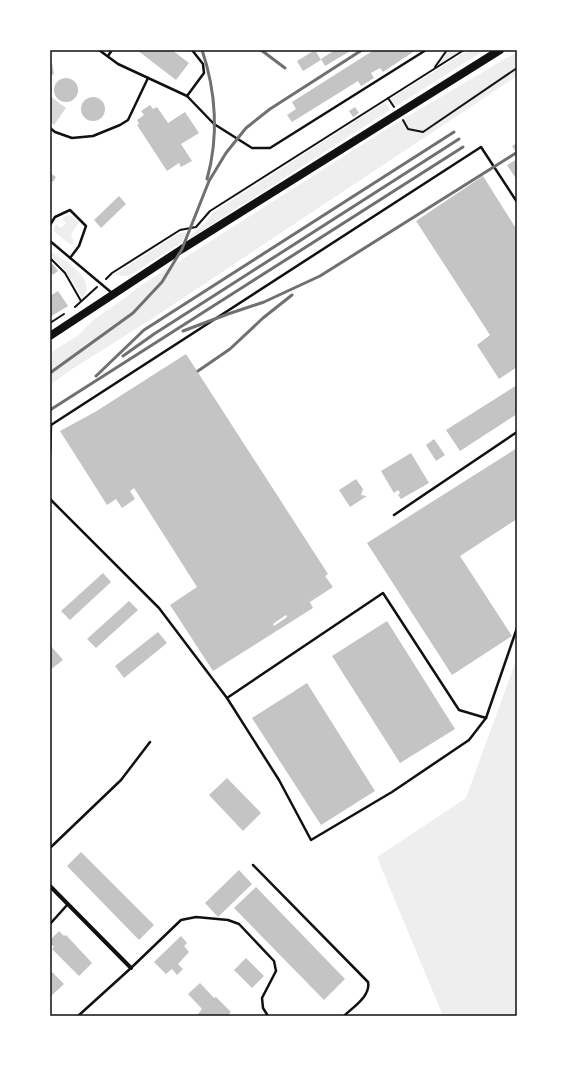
<svg xmlns="http://www.w3.org/2000/svg" width="567" height="1066" viewBox="0 0 567 1066" font-family="Lato,sans-serif">
<style>
.green{fill:#eee}
.water{fill:#d9d9d9}
.building{fill:#c4c4c4;fill-rule:evenodd}
.lines{fill:none;stroke-linecap:round;stroke-linejoin:round}
.path{stroke:#111;stroke-width:2}
.service{stroke:#111;stroke-width:2.5}
.minor{stroke:#111;stroke-width:4}
.secondary{stroke:#111;stroke-width:8}
.rail{stroke:#707070;stroke-width:3}
.neatline{fill:none;stroke:#111;stroke-width:1.5}
</style>
<rect width="100%" height="100%" fill="#fff"/>
<g class="green">
<path d="M 445,50 L 462,50 L 431,69 Z"/>
<path d="M 469,50 L 485,50 L 395,107 L 390,99 Z"/>
<path d="M 517,52 L 517,76 L 150,320 L 69,371 L 50,385 L 50,353 L 79,335 L 92,321 L 125,298 L 140,286 L 393,125 Z"/>
<path d="M 384,103 L 386,103 L 390,110 L 189,239 C 193,230 196,232 202,226 C 207,221 210,215 215,211 Z"/>
<path d="M 69,215 L 74,217 L 79,222 L 71,235 L 73,239 L 73,244 L 71,245 L 53,231 L 56,224 L 61,228 L 66,223 L 62,219 L 65,216 Z"/>
<path d="M 187,232 L 182,242 L 132,274 L 127,276 L 114,275 L 178,234 Z"/>
<path d="M 50,251 C 61,258 100,280 82,298 C 74,282 64,267 50,256 Z"/>
<path d="M 517,658 L 517,1016 L 443,1016 L 377,857 L 466,798 Z"/>
</g>
<path class="water" d="M 50,96 L 66,108 L 54,125 L 50,122 Z"/>
<g class="building">
<path d="M 137,50 L 172,50 L 189,63 L 176,80 Z"/>
<path d="M 315,50 L 321,60 L 303,71 L 297,61 Z"/>
<path d="M 335,50 L 352,50 L 325,66 L 321,59 Z"/>
<path d="M 374,50 L 416,50 L 383,72 L 380,68 L 371,73 L 374,78 L 361,86 L 358,81 L 292,122 L 287,115 L 296,109 L 292,102 Z"/>
<path d="M 50,62 L 52,63 L 54,73 L 50,78 Z"/>
<circle cx="66" cy="90" r="12"/>
<circle cx="93" cy="109" r="12"/>
<path d="M 150,105 L 153,109 L 157,107 L 168,123 L 185,112 L 199,133 L 181,144 L 192,161 L 181,167 L 179,163 L 167,171 L 137,125 L 139,124 L 137,120 L 144,115 L 141,111 Z"/>
<path d="M 355,107 L 359,113 L 353,117 L 349,111 Z"/>
<path d="M 517,143 L 517,154 L 512,146 Z"/>
<path d="M 517,159 L 517,180 L 507,165 Z"/>
<path d="M 50,173 L 56,177 L 53,182 L 50,180 Z"/>
<path d="M 483,176 L 517,230 L 517,367 L 499,379 L 477,345 L 490,335 L 416,221 Z"/>
<path d="M 119,196 L 126,204 L 101,228 L 94,220 Z"/>
<path d="M 53,264 L 58,271 L 53,275 L 50,270 L 50,266 Z"/>
<path d="M 58,291 L 68,306 L 50,317 L 50,296 Z"/>
<path d="M 186,354 L 328,574 L 325,576 L 333,587 L 310,602 L 306,595 L 313,608 L 213,671 L 170,605 L 197,587 L 134,488 L 130,491 L 135,499 L 122,508 L 116,499 L 107,505 L 60,431 L 95,412 ZM 286,615 L 287,617 L 274,626 L 273,624 Z"/>
<path d="M 517,385 L 517,414 L 460,451 L 446,430 Z"/>
<path d="M 434,439 L 445,455 L 436,461 L 426,445 Z"/>
<path d="M 517,448 L 517,519 L 460,556 L 512,636 L 452,675 L 367,543 Z"/>
<path d="M 411,453 L 429,483 L 401,499 L 398,495 L 400,493 L 398,490 L 394,493 L 381,471 Z"/>
<path d="M 356,479 L 363,489 L 361,495 L 367,496 L 350,507 L 339,490 Z"/>
<path d="M 103,573 L 111,582 L 70,620 L 61,611 Z"/>
<path d="M 129,601 L 138,610 L 96,648 L 87,639 Z"/>
<path d="M 387,621 L 455,729 L 400,763 L 332,656 Z"/>
<path d="M 158,632 L 167,643 L 124,678 L 115,666 Z"/>
<path d="M 50,645 L 63,660 L 50,670 Z"/>
<path d="M 307,683 L 375,791 L 321,825 L 252,718 Z"/>
<path d="M 227,778 L 261,813 L 243,831 L 209,795 Z"/>
<path d="M 81,852 L 154,925 L 139,940 L 67,866 Z"/>
<path d="M 239,870 L 252,884 L 218,917 L 205,903 Z"/>
<path d="M 256,887 L 345,979 L 324,1000 L 234,908 Z"/>
<path d="M 59,931 L 64,936 L 66,935 L 92,963 L 79,976 L 52,949 L 54,947 L 50,943 L 50,940 Z"/>
<path d="M 181,936 L 187,943 L 184,946 L 189,952 L 178,964 L 183,969 L 177,975 L 172,969 L 166,974 L 154,962 Z"/>
<path d="M 246,958 L 264,976 L 252,988 L 234,970 Z"/>
<path d="M 52,972 L 64,984 L 50,997 L 50,974 Z"/>
<path d="M 200,983 L 214,998 L 216,997 L 231,1012 L 229,1014 L 231,1016 L 199,1016 L 198,1014 L 202,1009 L 188,994 Z"/>
</g>
<g class="lines">
<g class="path">
<path d="M 435,67 L 447,50"/>
<path d="M 388,98 L 394,107"/>
<path d="M 403,120 L 408,129 L 423,132 L 517,68"/>
<path d="M 50,258 L 65,273 L 81,301"/>
<path d="M 106,279 L 112,273 L 180,230 L 196,227 L 210,211 L 464,50"/>
<path d="M 75,307 L 97,287"/>
<path d="M 50,323 L 64,314"/>
</g>
<g class="service">
<path d="M 99,50 L 118,64 L 187,96 L 214,124 L 252,148 L 270,148 L 426,50"/>
<path d="M 108,56 L 112,50"/>
<path d="M 187,96 L 204,73 L 203,64 L 192,50"/>
<path d="M 50,128 L 55,132 L 72,138 L 93,136 L 120,125 L 128,120 L 148,78"/>
<path d="M 50,225 L 55,217 L 70,210 L 86,226 L 79,246 L 70,258"/>
<path d="M 50,241 L 112,293"/>
<path d="M 50,456 L 51,425 L 481,147 L 517,202"/>
<path d="M 50,499 L 159,608 L 227,698 L 279,780 L 311,840 L 392,792 L 469,740 L 486,718"/>
<path d="M 394,515 L 517,432"/>
<path d="M 227,698 L 383,593 L 459,710 L 486,718 L 517,628"/>
<path d="M 50,848 L 121,780 L 150,742"/>
<path d="M 253,865 L 368,982 C 371,996 353,1007 344,1016"/>
<path d="M 50,924 L 68,904"/>
<path d="M 78,1016 L 131,968 L 181,920 L 196,917 L 228,920 L 239,924 L 274,961 L 276,971 L 262,998 L 263,1008 L 268,1016"/>
</g>
<path class="minor" d="M 50,886 L 131,968"/>
<path class="secondary" d="M 50,336 L 182,249 L 500,50"/>
<g class="rail">
<path d="M 202,50 C 216,91 219,137 207,179"/>
<path d="M 261,50 L 285,68"/>
<path d="M 183,331 L 228,314 L 264,302 L 320,276 L 516,153"/>
<path d="M 123,356 L 154,334 L 459,139"/>
<path d="M 198,371 L 230,349 L 263,318 L 292,295"/>
<path d="M 50,373 L 133,313 L 162,282 L 182,249 L 209,181 L 226,153 L 246,128 L 270,109 L 362,50"/>
<path d="M 96,376 L 144,330 L 454,132"/>
<path d="M 50,410 L 463,147"/>
</g>
</g>
<rect width="567" height="1066" fill="none" stroke="#ffffff" stroke-width="102"/>
<rect x="51" y="51" width="465" height="964" class="neatline"/>
</svg>
